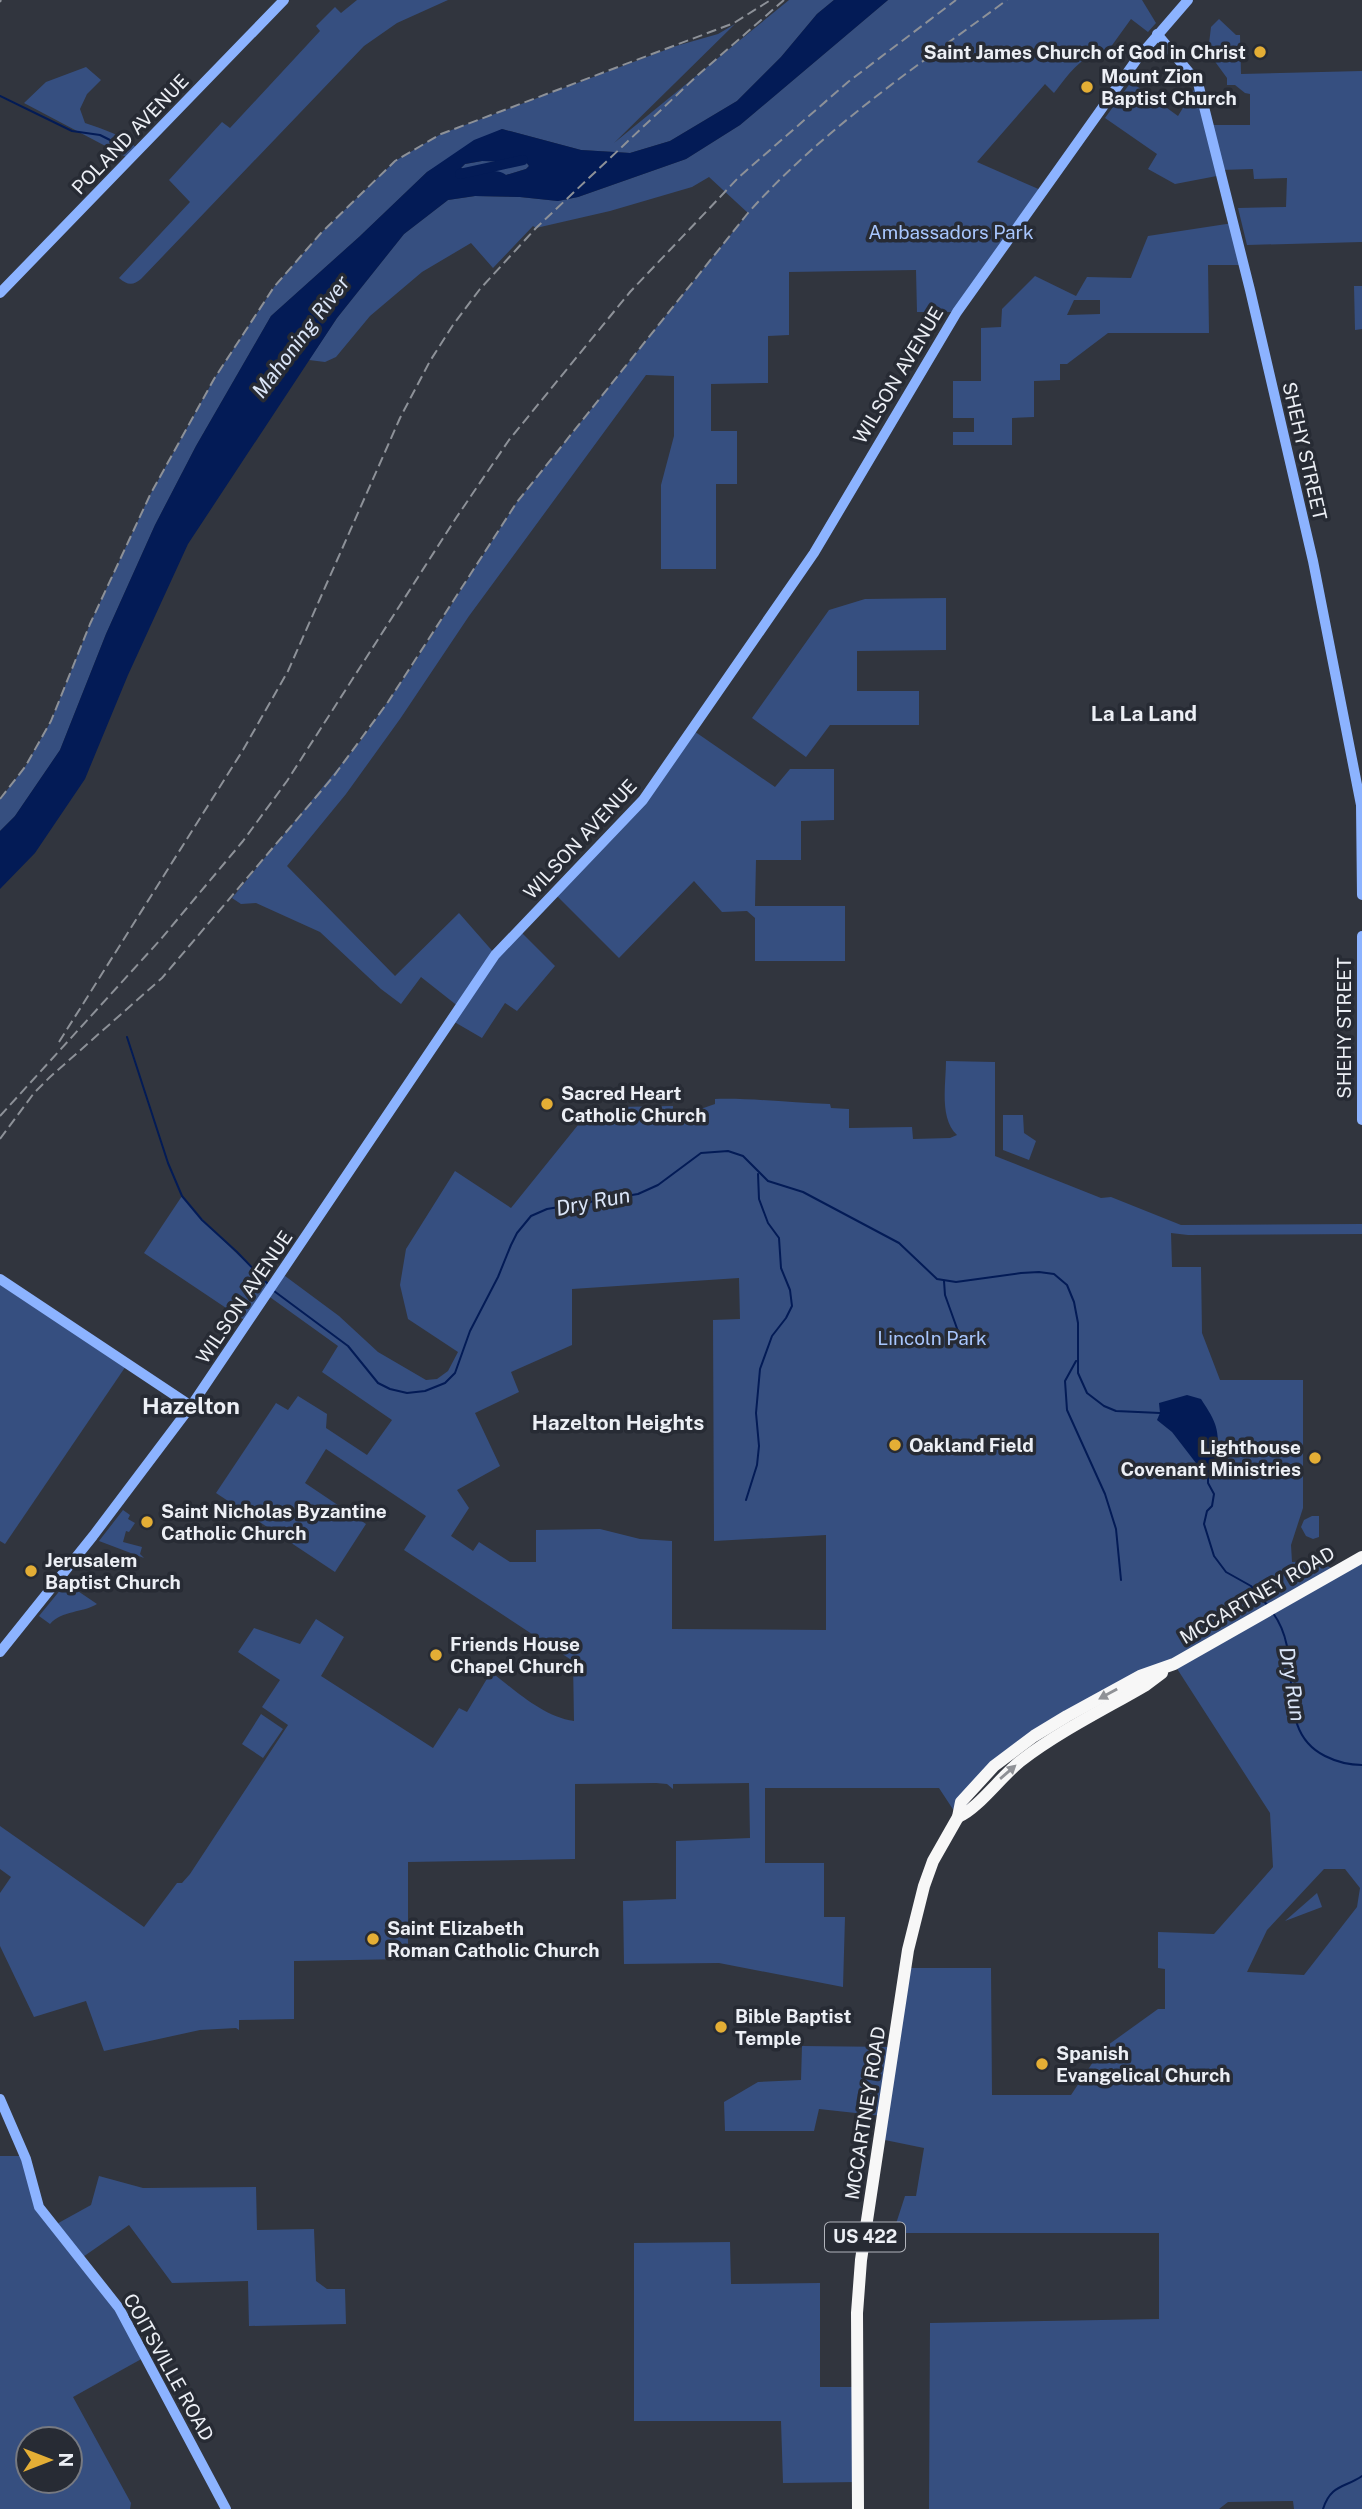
<svg xmlns="http://www.w3.org/2000/svg" width="1362" height="2509" viewBox="0 0 1362 2509" font-family="'Public Sans',sans-serif">
<style>
.green{fill:#364f80;fill-rule:evenodd}
.water{fill:#031b56;fill-rule:evenodd}
.lines{fill:none;stroke-linecap:round;stroke-linejoin:round}
.stream{stroke:#031b56;stroke-width:2}
.river{stroke:#031b56;stroke-width:10}
.secondary{stroke:#8cb3ff;stroke-width:10}
.highway{stroke:#f7f7f7;stroke-width:12}
.rail{stroke:#8d9198;stroke-width:2;stroke-dasharray:10 5;stroke-linecap:butt}
.oneway{fill:#8f9196}
.poi-dot{fill:#e4ae35;stroke:#272b34;stroke-width:2.5}
.labels{text-anchor:middle;stroke-width:7;stroke-linejoin:round;paint-order:stroke}
.shield{fill:#272b34;stroke:#b1b4bb;stroke-width:2}
.shield-label{font-size:18px;font-weight:bold;fill:#eceff5}
.poi-label{font-size:19px;font-weight:bold;fill:#eceff5;stroke:#272b34;text-anchor:start}
.street-label{font-size:19px;fill:#eceff5;stroke:#272b34}
.park-label{font-size:19px;fill:#a8c6fd;stroke:#272b34}
.water-label{font-size:21px;font-style:italic;fill:#dae5f8;stroke:#272b34}
.neighbourhood-label{font-size:21px;font-weight:bold;fill:#eceff5;stroke:#272b34}
.quarter-label{font-size:23px;font-weight:bold;fill:#eceff5;stroke:#272b34}
</style>
<rect width="100%" height="100%" fill="#31353e"/>
<g class="green">
<path d="M 357,0 L 448,0 L 397,23 L 364,46 L 141,279 C 133,286 127,285 119,278 L 190,202 L 169,180 L 222,122 L 230,128 L 320,31 L 316,26 L 335,7 L 341,13 Z"/>
<path d="M 789,0 L 834,0 L 817,14 L 781,57 L 737,101 L 670,141 L 630,153 L 581,150 L 502,129 L 427,172 L 359,237 L 271,316 L 196,446 L 155,525 L 106,634 L 60,750 L 15,816 L 0,831 L 0,799 L 25,767 L 51,721 L 90,624 L 150,495 L 214,379 L 274,287 L 321,233 L 395,161 L 441,134 L 676,46 L 718,34 L 735,24 L 614,143 Z"/>
<path d="M 888,0 L 1142,0 L 1156,23 L 1148,32 L 1131,19 L 1105,55 L 1103,53 C 1080,55 1067,77 1054,93 L 1045,84 L 977,162 L 1043,191 L 957,312 L 917,312 L 916,270 L 789,272 L 789,335 L 768,336 L 768,383 L 711,384 L 711,431 L 737,431 L 737,484 L 716,484 L 716,569 L 661,569 L 661,485 L 674,436 L 674,376 L 646,375 L 469,616 L 400,719 L 346,794 L 287,866 L 395,976 L 459,913 L 495,954 L 519,930 L 555,966 L 517,1011 L 505,1003 L 482,1038 L 451,1020 L 459,1007 L 421,977 L 401,1004 L 381,989 L 320,932 L 256,903 L 241,904 L 232,898 L 362,739 L 413,665 L 517,502 L 748,213 L 709,177 L 692,187 L 610,211 L 536,228 L 533,226 L 493,268 L 471,243 L 422,272 L 370,316 L 336,357 L 325,362 L 309,360 L 337,318 L 404,234 L 448,200 L 475,196 L 520,197 L 558,201 L 578,197 L 686,159 L 740,125 Z"/>
<path d="M 1219,19 L 1236,35 L 1240,35 L 1241,74 L 1362,71 L 1362,242 L 1247,245 L 1238,208 L 1286,207 L 1287,178 L 1254,179 L 1253,169 L 1221,170 L 1222,175 L 1175,184 L 1148,169 L 1157,154 L 1105,118 L 1131,82 L 1178,116 L 1198,83 L 1210,125 L 1250,125 L 1250,94 L 1245,93 L 1235,85 L 1227,85 L 1227,78 L 1208,52 L 1211,27 Z"/>
<path d="M 86,67 L 101,80 L 87,94 L 80,109 L 85,123 C 105,130 123,135 139,150 L 130,159 L 24,103 L 46,82 Z"/>
<path d="M 482,161 L 526,162 L 529,166 L 526,169 L 506,175 C 493,167 475,176 461,168 L 465,164 Z"/>
<path d="M 1233,223 L 1243,265 L 1208,265 L 1209,333 L 1108,333 L 1067,364 L 1060,364 L 1060,380 L 1034,381 L 1034,417 L 1012,418 L 1012,445 L 953,445 L 953,432 L 974,432 L 974,418 L 953,418 L 953,381 L 981,381 L 981,328 L 1001,327 L 1002,309 L 1035,276 L 1076,296 L 1087,277 L 1131,278 L 1148,236 ZM 1074,300 L 1100,300 L 1100,314 L 1067,315 Z"/>
<path d="M 1354,286 L 1362,286 L 1362,329 L 1355,330 Z"/>
<path d="M 946,598 L 946,650 L 857,651 L 857,691 L 919,691 L 919,725 L 830,725 L 806,757 L 752,718 L 829,610 L 865,599 Z"/>
<path d="M 691,729 L 775,787 L 790,769 L 834,769 L 834,820 L 801,821 L 801,860 L 756,860 L 755,906 L 845,906 L 845,961 L 755,961 L 755,918 L 747,911 L 722,912 L 694,881 L 619,958 L 554,893 L 622,823 Z"/>
<path d="M 946,1061 L 995,1062 L 995,1156 L 1101,1198 L 1111,1197 L 1181,1225 L 1362,1224 L 1362,1234 L 1188,1235 L 1171,1233 L 1172,1267 L 1201,1267 L 1202,1333 L 1220,1380 L 1303,1380 L 1303,1508 L 1291,1545 L 1292,1562 L 1316,1561 L 1338,1571 L 1362,1557 L 1362,2509 L 1294,2509 L 1293,2501 L 1228,2502 L 1219,2509 L 929,2509 L 930,2323 L 1159,2319 L 1159,2233 L 893,2233 L 905,2196 L 916,2196 L 924,2148 L 880,2139 L 883,2116 L 819,2109 L 814,2131 L 725,2131 L 724,2102 L 758,2082 L 801,2080 L 802,2046 L 894,2047 L 906,1968 L 991,1968 L 992,2095 L 1071,2095 L 1101,2050 L 1158,2009 L 1165,2009 L 1165,1969 L 1158,1968 L 1158,1932 L 1214,1934 L 1273,1867 L 1270,1813 L 1174,1664 L 1140,1676 L 994,1766 L 958,1817 L 939,1788 L 765,1788 L 765,1863 L 824,1863 L 824,1917 L 845,1917 L 843,1987 L 719,1963 L 624,1964 L 623,1901 L 676,1899 L 676,1841 L 750,1838 L 749,1783 L 673,1784 L 673,1789 L 667,1784 L 656,1783 L 575,1784 L 575,1859 L 408,1862 L 408,1959 L 294,1961 L 294,2019 L 239,2020 L 239,2030 L 236,2028 L 200,2030 L 104,2051 L 86,2001 L 34,2017 L 0,1946 L 0,1893 L 11,1877 L 0,1869 L 0,1826 L 144,1927 L 177,1883 L 182,1883 L 190,1874 L 288,1725 L 262,1707 L 280,1680 L 238,1652 L 254,1628 L 300,1644 L 316,1619 L 344,1637 L 321,1676 L 433,1748 L 459,1708 L 467,1712 L 491,1672 C 515,1690 543,1717 574,1721 L 573,1661 L 404,1550 L 426,1516 L 326,1449 L 305,1483 L 366,1524 L 335,1572 L 216,1493 L 276,1403 L 288,1410 L 298,1396 L 327,1414 L 326,1428 L 367,1455 L 392,1420 L 322,1372 L 338,1346 L 267,1295 L 247,1322 L 144,1253 L 182,1196 C 209,1229 241,1256 271,1287 L 281,1273 L 339,1316 L 378,1352 L 426,1380 L 437,1379 L 448,1371 L 458,1352 L 408,1319 L 400,1285 L 406,1249 L 455,1171 L 511,1208 L 578,1125 L 580,1120 L 618,1120 L 618,1107 L 673,1106 L 673,1112 L 692,1112 L 715,1104 L 715,1099 C 754,1098 791,1103 830,1104 L 831,1108 L 849,1109 L 849,1128 L 912,1127 L 913,1139 L 950,1138 L 957,1135 C 939,1118 946,1084 946,1061 ZM 739,1278 L 740,1319 L 713,1320 L 714,1541 L 826,1535 L 826,1630 L 672,1629 L 672,1541 L 640,1539 L 600,1529 L 536,1530 L 536,1562 L 510,1562 L 479,1542 L 473,1551 L 451,1536 L 469,1508 L 457,1490 L 500,1466 L 475,1413 L 519,1392 L 511,1372 L 572,1345 L 572,1289 ZM 1324,1869 L 1345,1869 L 1360,1888 L 1357,1907 L 1304,1975 L 1247,1972 L 1267,1930 Z"/>
<path d="M 1003,1115 L 1023,1115 L 1024,1133 L 1036,1141 L 1029,1160 L 1003,1150 Z"/>
<path d="M 0,1279 L 128,1363 L 5,1544 L 0,1541 Z"/>
<path d="M 123,1510 L 130,1515 L 128,1519 L 135,1523 L 129,1532 L 126,1531 L 123,1542 L 142,1547 L 140,1554 L 144,1558 L 99,1541 Z"/>
<path d="M 1312,1516 L 1319,1516 L 1319,1537 L 1313,1539 L 1306,1536 L 1301,1527 L 1304,1520 Z"/>
<path d="M 66,1583 L 97,1604 C 83,1613 62,1610 50,1624 L 39,1616 Z"/>
<path d="M 261,1714 L 283,1729 L 263,1758 L 242,1744 Z"/>
<path d="M 1317,1893 L 1322,1907 L 1285,1921 Z"/>
<path d="M 0,2156 L 24,2156 L 36,2200 L 53,2226 L 91,2205 L 99,2176 L 143,2188 L 256,2187 L 257,2230 L 314,2229 L 316,2281 L 327,2289 L 345,2289 L 346,2324 L 249,2326 L 248,2281 L 172,2283 L 129,2225 L 80,2259 L 110,2296 L 145,2357 L 73,2397 L 131,2503 L 130,2509 L 0,2509 ZM 28,2439 L 70,2439 L 70,2481 L 28,2481 Z"/>
<path d="M 730,2242 L 731,2284 L 820,2283 L 820,2387 L 857,2387 L 858,2482 L 783,2483 L 781,2421 L 634,2421 L 634,2243 Z"/>
</g>
<g class="water">
<path d="M 834,0 L 888,0 L 740,125 L 686,159 L 578,197 L 558,201 L 520,197 L 475,196 L 448,200 L 404,234 L 337,318 L 188,544 L 128,675 L 85,779 L 35,853 L 0,889 L 0,831 L 15,816 L 60,750 L 106,634 L 155,525 L 196,446 L 271,316 L 359,237 L 427,172 L 474,140 L 502,129 L 581,150 L 630,153 L 670,141 L 737,101 L 781,57 L 817,14 ZM 482,161 L 526,162 L 529,166 L 526,169 L 506,175 C 495,166 474,175 461,168 L 465,164 Z"/>
<path d="M 1187,1395 L 1201,1399 C 1206,1407 1212,1415 1215,1424 C 1220,1438 1220,1466 1204,1471 L 1199,1467 L 1172,1432 L 1157,1420 L 1160,1413 L 1159,1403 Z"/>
</g>
<g class="lines">
<g class="stream">
<path d="M 0,96 L 72,131 L 100,135 L 126,148"/>
<path d="M 127,1037 L 168,1163 L 182,1196 L 202,1220 L 237,1252 L 268,1284"/>
<path d="M 944,1281 L 945,1295 L 959,1334"/>
<path d="M 274,1291 L 348,1346 L 378,1383 L 390,1389 L 407,1393 L 425,1391 L 445,1383 L 455,1373 L 470,1331 L 498,1277 L 511,1245 L 517,1233 L 531,1216 L 547,1209 L 638,1194 L 658,1185 L 701,1153 L 728,1151 L 743,1156 L 768,1181 L 803,1192 L 899,1243 L 937,1279 L 956,1282 L 1021,1273 L 1039,1272 L 1054,1274 L 1067,1285 L 1074,1302 L 1078,1323 L 1078,1373 L 1087,1393 L 1104,1406 L 1116,1411 L 1160,1413"/>
<path d="M 1076,1361 L 1065,1381 L 1067,1410 L 1105,1494 L 1116,1529 L 1121,1580"/>
<path d="M 1208,1470 L 1208,1483 L 1214,1494 L 1212,1506 L 1207,1511 L 1204,1524 L 1214,1556 L 1226,1572 L 1251,1586 L 1268,1606"/>
<path d="M 746,1500 L 757,1465 L 759,1446 L 756,1413 L 760,1369 L 772,1336 L 786,1318 L 792,1306 L 790,1290 L 781,1268 L 779,1238 L 768,1223 L 759,1199 L 758,1174"/>
<path d="M 1273,1613 C 1307,1659 1271,1729 1325,1756 C 1337,1762 1348,1765 1362,1765"/>
<path d="M 1323,2509 C 1331,2484 1345,2488 1362,2476"/>
</g>
<path class="river" d="M 460,174 L 523,160"/>
<g class="secondary">
<path d="M 1157,34 L 1198,83 L 1250,290 L 1313,561 L 1361,805 L 1362,895"/>
<path d="M 0,293 L 284,0"/>
<path d="M 1362,936 L 1362,1120"/>
<path d="M 0,1279 L 191,1406"/>
<path d="M 0,1652 L 93,1536 L 191,1406 L 495,955 L 643,800 L 814,553 L 957,312 L 1137,59 L 1188,0"/>
<path d="M 0,2099 L 26,2159 L 39,2207 L 119,2308 L 226,2509"/>
</g>
<g class="highway">
<path d="M 958,1817 C 978,1809 1002,1775 1022,1760 C 1060,1731 1105,1709 1146,1685 L 1162,1673"/>
<path d="M 858,2509 L 857,2313 L 861,2260 L 908,1950 L 924,1886 L 933,1861 L 958,1817 L 961,1802 L 994,1766 L 1034,1736 L 1067,1716 L 1140,1676 L 1174,1664 L 1362,1557"/>
</g>
<g class="rail">
<path d="M 0,2 L 1,0"/>
<path d="M 0,799 L 25,767 L 51,721 L 90,624 L 150,495 L 214,379 L 274,287 L 321,233 L 395,161 L 441,134 L 734,23 L 769,1"/>
<path d="M 59,1042 L 243,750 L 288,671 L 400,418 L 430,361 L 453,325 L 480,289 L 536,228 L 698,75 L 784,0"/>
<path d="M 0,1116 L 161,939 L 243,841 L 287,781 L 456,518 L 509,440 L 630,292 L 739,177 L 848,82 L 956,0"/>
<path d="M 0,1139 L 34,1093 L 50,1077 L 162,978 L 333,777 L 388,702 L 517,502 L 748,213 C 823,129 917,66 1007,0"/>
</g>
</g>
<defs><path id="oneway-solid" d="M-6-.8H1V-3.2L6.5 0L1 3.2V.8H-6Z" transform="scale(1.75)"/></defs>
<g class="oneway">
<use href="#oneway-solid" transform="translate(1108 1694) rotate(151)"/>
<use href="#oneway-solid" transform="translate(1008 1772) rotate(-41)"/>
</g>
<g class="poi-dot">
<circle cx="1260" cy="52" r="7"/>
<circle cx="1087" cy="87" r="7"/>
<circle cx="547" cy="1104" r="7"/>
<circle cx="895" cy="1445" r="7"/>
<circle cx="1315" cy="1458" r="7"/>
<circle cx="147" cy="1522" r="7"/>
<circle cx="31" cy="1571" r="7"/>
<circle cx="436" cy="1655" r="7"/>
<circle cx="373" cy="1939" r="7"/>
<circle cx="721" cy="2027" r="7"/>
<circle cx="1042" cy="2064" r="7"/>
</g>
<g class="labels">
<rect class="shield" x="825" y="2222.5" width="80" height="29" rx="5"/>
<g class="shield-label">
<text x="865" y="2243">US 422</text>
</g>
<g class="poi-label">
<text x="1246" y="59" text-anchor="end">Saint James Church of God in Christ</text>
<text x="1101" y="83">Mount Zion<tspan x="1101" dy="22">Baptist Church</tspan></text>
<text x="561" y="1100">Sacred Heart<tspan x="561" dy="22">Catholic Church</tspan></text>
<text x="909" y="1452">Oakland Field</text>
<text x="1301" y="1454" text-anchor="end">Lighthouse<tspan x="1301" dy="22">Covenant Ministries</tspan></text>
<text x="161" y="1518">Saint Nicholas Byzantine<tspan x="161" dy="22">Catholic Church</tspan></text>
<text x="45" y="1567">Jerusalem<tspan x="45" dy="22">Baptist Church</tspan></text>
<text x="450" y="1651">Friends House<tspan x="450" dy="22">Chapel Church</tspan></text>
<text x="387" y="1935">Saint Elizabeth<tspan x="387" dy="22">Roman Catholic Church</tspan></text>
<text x="735" y="2023">Bible Baptist<tspan x="735" dy="22">Temple</tspan></text>
<text x="1056" y="2060">Spanish<tspan x="1056" dy="22">Evangelical Church</tspan></text>
</g>
<g class="street-label">
<text transform="translate(130 134) rotate(-46)" y="7">POLAND AVENUE</text>
<text transform="translate(898 375) rotate(-59)" y="7">WILSON AVENUE</text>
<text transform="translate(1305 451) rotate(77)" y="7">SHEHY STREET</text>
<text transform="translate(580 839) rotate(-47)" y="7">WILSON AVENUE</text>
<text transform="translate(1344 1028) rotate(-90)" y="7">SHEHY STREET</text>
<text transform="translate(244 1297) rotate(-56)" y="7">WILSON AVENUE</text>
<text transform="translate(1257 1595) rotate(-30)" y="7">MCCARTNEY ROAD</text>
<text transform="translate(865 2113) rotate(-81)" y="7">MCCARTNEY ROAD</text>
<text transform="translate(169 2367) rotate(61)" y="7">COITSVILLE ROAD</text>
</g>
<g class="park-label">
<text x="951" y="239">Ambassadors Park</text>
<text x="932" y="1345">Lincoln Park</text>
</g>
<g class="water-label">
<text transform="translate(301 337) rotate(-53)" y="7">Mahoning River</text>
<text transform="translate(593 1202) rotate(-11)" y="7">Dry Run</text>
<text transform="translate(1292 1684) rotate(81)" y="7">Dry Run</text>
</g>
<g class="neighbourhood-label">
<text x="1144" y="721">La La Land</text>
<text x="618" y="1430">Hazelton Heights</text>
</g>
<g class="quarter-label">
<text x="191" y="1414">Hazelton</text>
</g>
</g>
<g transform="translate(49 2460) rotate(90)"><circle r="33" fill="#272b34" stroke="#767981" stroke-width="2"/>
<path d="M0-5L12 26L0 18L-12 26Z" fill="#e4ae35"/>
<text y="-10" font-size="19" font-weight="bold" text-anchor="middle" fill="#eceff5">N</text>
</g>
</svg>
